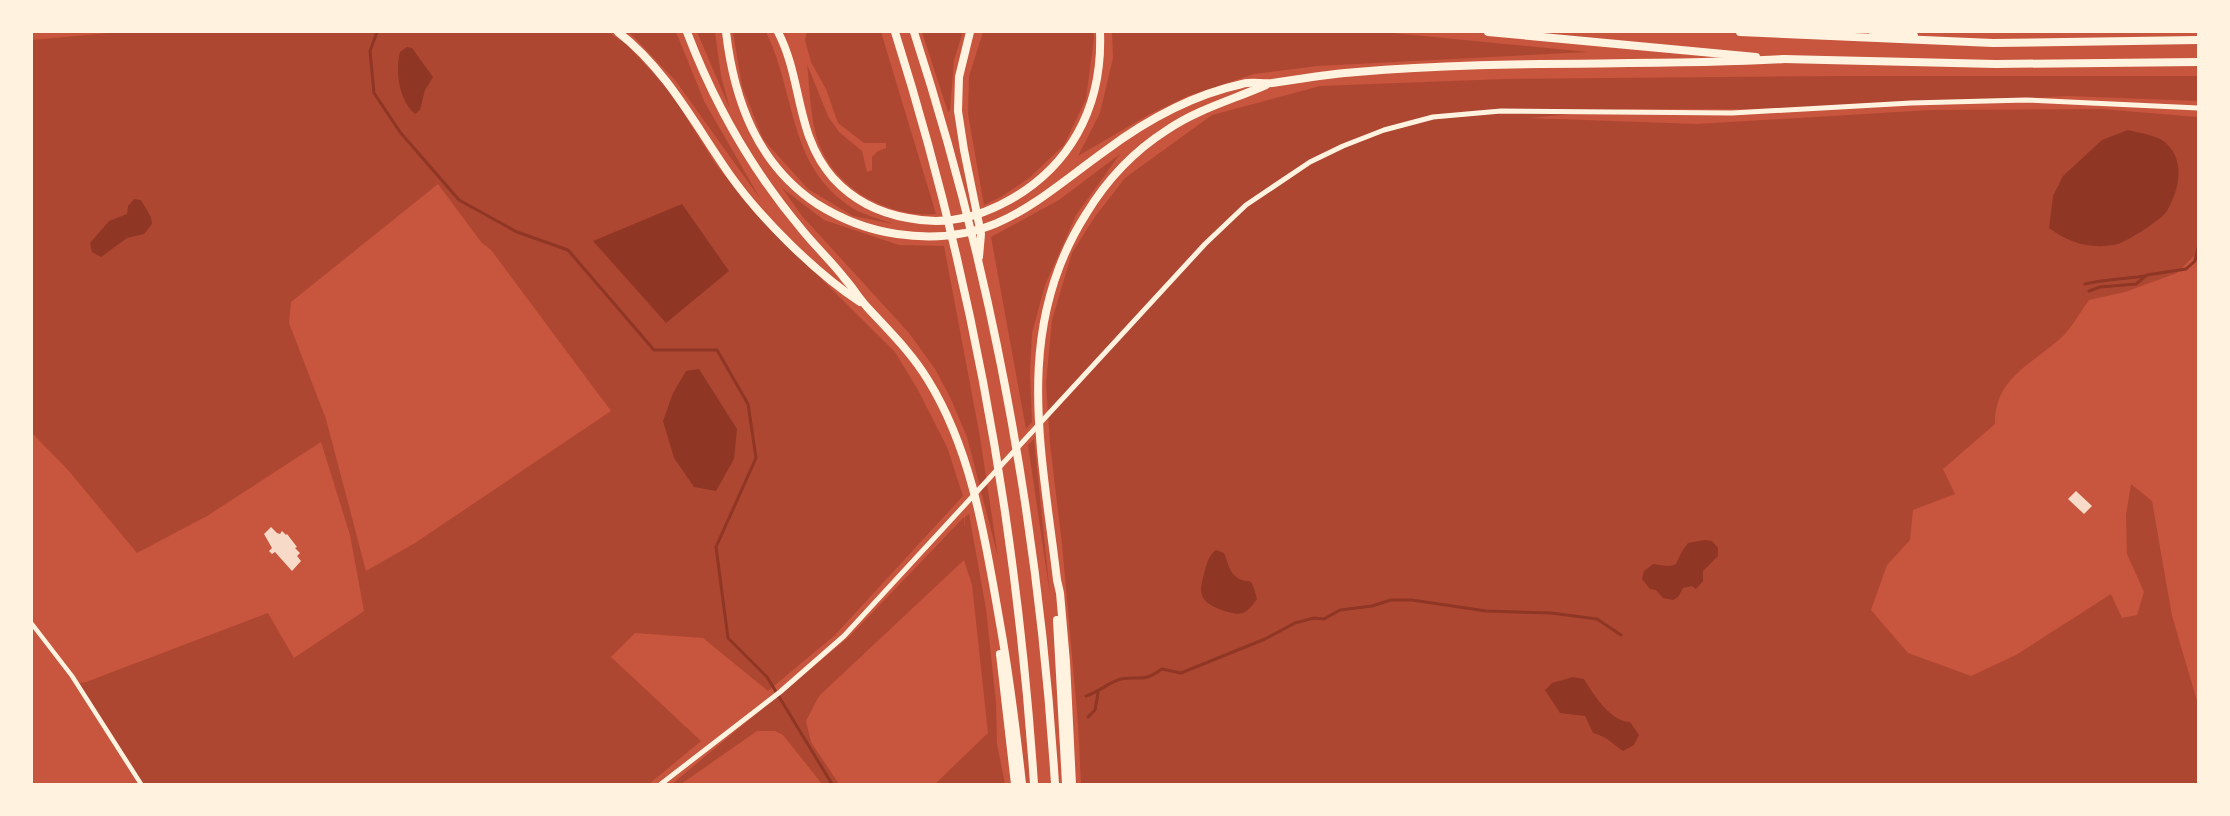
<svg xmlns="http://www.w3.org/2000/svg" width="2230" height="816" viewBox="0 0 2230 816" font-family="'Titillium Web',sans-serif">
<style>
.green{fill:#ae4732;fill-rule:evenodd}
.water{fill:#8f3625}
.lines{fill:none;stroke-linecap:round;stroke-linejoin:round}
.stream{stroke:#8f3625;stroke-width:3}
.building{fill:#f7dbc8}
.minor{stroke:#fff3e0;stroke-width:4.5}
.tertiary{stroke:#fff3e0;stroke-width:5}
.motorway{stroke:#fff3e0;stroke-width:8}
</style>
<rect width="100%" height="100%" fill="#c8553d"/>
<g class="green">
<path d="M 120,32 L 608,32 L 626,44 L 669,90 L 715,163 L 754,212 L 895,352 L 918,390 L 947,447 L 963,496 L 835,635 L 768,691 L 703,638 L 635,633 L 611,657 L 701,741 L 649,784 L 138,784 L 75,684 L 86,682 L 268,613 L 294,658 L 364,611 L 350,535 L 321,442 L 207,516 L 137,553 L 68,470 L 32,433 L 32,40 ZM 438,184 L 481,242 L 491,250 L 611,411 L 415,543 L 366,571 L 326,419 L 289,323 L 291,302 Z"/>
<path d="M 629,32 L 676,32 L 704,101 L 761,200 L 675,80 Z"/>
<path d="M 697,32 L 715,32 L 721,76 L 730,109 Z"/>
<path d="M 733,32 L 766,32 C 797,95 787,167 854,209 C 866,216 881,219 893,224 L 853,216 L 808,189 L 763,139 L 742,86 Z"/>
<path d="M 807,32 L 881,32 L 936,214 C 890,218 837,190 820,146 C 810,123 810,88 807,64 L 828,116 L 839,132 L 862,151 L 867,172 L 872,170 L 872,157 L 878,151 L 886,148 L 886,143 L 864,143 L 838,123 L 826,89 L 811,62 L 805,40 Z"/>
<path d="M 922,32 L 963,32 L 954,60 L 950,111 L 948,112 Z"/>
<path d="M 983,32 L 1093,32 L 1094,37 L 1086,99 L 1064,145 L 1029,178 L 1001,197 L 984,205 L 968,114 L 969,76 Z"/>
<path d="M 1112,32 L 1382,32 L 1588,52 L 1318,66 L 1254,74 L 1188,96 L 1150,114 L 1078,156 L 1100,113 L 1113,58 Z"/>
<path d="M 1837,76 L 2198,76 L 2198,101 L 2068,96 L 1825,109 L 1626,109 L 1529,118 L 1697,124 L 1930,110 L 2102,109 L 2198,117 L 2198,252 L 2177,273 L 2125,292 L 2089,300 C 2080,312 2072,328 2061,338 C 2032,364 1994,379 1995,424 L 1943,469 L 1955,494 L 1913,510 L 1910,540 L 1887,565 L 1871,610 L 1908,653 L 1971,676 L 2016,655 L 2111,594 L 2122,618 L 2137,615 L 2144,592 L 2127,554 L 2126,515 L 2131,484 L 2152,501 L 2172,616 L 2198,704 L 2198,784 L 1081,784 L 1078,723 L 1062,544 L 1050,444 L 1046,383 L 1052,320 L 1072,253 L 1094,218 L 1125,178 L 1212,115 L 1320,86 L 1504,79 Z"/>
<path d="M 1120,154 L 1076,215 L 1045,285 L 1032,333 L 1030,372 L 1032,422 L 1026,429 L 991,237 L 1059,200 Z"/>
<path d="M 782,188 L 824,220 L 899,245 L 944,246 L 980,437 L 998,557 L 967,437 L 950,397 L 935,369 L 909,333 L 802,216 Z"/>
<path d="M 1034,439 L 1050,595 L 1028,445 Z"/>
<path d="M 969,514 L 986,609 L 996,702 L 997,744 L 1005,784 L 935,784 L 988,733 L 972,585 L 964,560 L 819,696 L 806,721 L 811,742 L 839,784 L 822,784 L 783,735 L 775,731 L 757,731 L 681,784 L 672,784 L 850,636 L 964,517 L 965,528 L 965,517 Z"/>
</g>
<g class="water">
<path d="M 407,47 L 412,48 L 433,77 L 425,90 L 420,110 L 415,114 C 399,100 395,72 400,52 Z"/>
<path d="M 2128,130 C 2139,133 2157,135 2166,143 C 2186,162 2179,190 2167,211 C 2161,220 2128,241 2118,244 C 2092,250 2069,243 2049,228 L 2053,196 L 2063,176 L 2102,140 Z"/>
<path d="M 134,199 L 141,200 L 151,217 L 152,224 L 144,234 L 127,238 L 101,257 L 92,252 L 90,243 L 109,221 L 127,214 L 128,206 Z"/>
<path d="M 682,204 L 729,271 L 666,323 L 593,241 Z"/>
<path d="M 699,369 L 737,429 L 734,459 L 716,491 L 694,487 L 674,458 L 663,421 L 673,393 L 686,371 Z"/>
<path d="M 1704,540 L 1712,541 L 1718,548 L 1718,556 L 1703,571 L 1703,581 L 1696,589 L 1692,586 L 1683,588 L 1678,597 L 1673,600 L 1663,598 L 1656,590 L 1650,589 L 1642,579 L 1644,571 L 1653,564 C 1685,569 1671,564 1688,543 Z"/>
<path d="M 1216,550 L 1224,553 C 1227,560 1229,571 1235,576 C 1250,588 1250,570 1257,599 C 1246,615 1241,617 1222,610 C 1199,602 1198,593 1205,570 C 1207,563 1209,555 1216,550 Z"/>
<path d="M 1573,677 L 1584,679 C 1593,694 1611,722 1630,722 L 1639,735 L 1634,745 L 1623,751 C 1611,743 1608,737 1593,733 L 1585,716 L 1560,713 L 1545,690 L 1552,683 Z"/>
</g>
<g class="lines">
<g class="stream">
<path d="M 377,32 L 370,51 L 374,93 L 400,132 L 459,200 L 517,232 L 568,250 L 654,350 L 717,350 L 748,404 L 756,458 L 716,547 L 728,638 L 767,677 L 832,784"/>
<path d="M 2085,284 C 2106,279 2124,279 2145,276"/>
<path d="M 2089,291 L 2100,287 L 2136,284 L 2147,275 L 2186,269 L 2195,261 L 2198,248"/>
<path d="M 1086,696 C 1099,692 1109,682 1121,679 C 1142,675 1140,684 1162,669 L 1181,673 L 1265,639 L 1295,623 L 1314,618 L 1324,619 L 1340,610 L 1372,606 L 1391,600 L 1412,600 L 1486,611 L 1551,613 L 1597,619 L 1621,635"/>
<path d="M 1088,717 L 1095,710 L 1098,693"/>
</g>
</g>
<g class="building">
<path d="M 2076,491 L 2092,506 L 2084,514 L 2068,499 Z"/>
<path d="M 271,527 L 277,533 L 280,534 L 282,531 L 286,535 L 287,534 L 297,547 L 295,548 L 300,553 L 297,556 L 301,561 L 292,571 L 275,552 L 272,554 L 269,551 L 272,548 L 264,534 Z"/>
</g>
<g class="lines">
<path class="minor" d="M 32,624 L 72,676 L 141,784"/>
<path class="tertiary" d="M 661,784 L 780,692 L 844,636 L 1205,244 L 1246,205 L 1310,162 L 1343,146 L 1384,130 L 1433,117 L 1501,111 L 1732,113 L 1911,103 L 2026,100 L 2198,108"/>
<g class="motorway">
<path d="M 618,32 C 667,70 695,125 730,175 C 761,219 816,273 860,302"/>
<path d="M 687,32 C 714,103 754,173 803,231 C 816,247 832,262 845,279 C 853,288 859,298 867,307 C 889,331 911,352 928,380 C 972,451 985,538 999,618 C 1009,673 1016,729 1022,784"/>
<path d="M 726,32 C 734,100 757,164 817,204 C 841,219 869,230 897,234 C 992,248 1034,202 1105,151 C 1145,121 1192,95 1242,84 C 1251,81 1262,84 1272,83 C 1300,79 1328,74 1357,72 C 1500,59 1643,67 1785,59"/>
<path d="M 778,32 C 803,80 795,135 833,178 C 853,200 879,213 908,218 C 941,225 970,220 1000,205 C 1069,171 1103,108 1100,32"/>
<path d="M 895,32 C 972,275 1017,529 1034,784"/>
<path d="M 914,32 C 993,274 1039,530 1055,784"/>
<path d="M 970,32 L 959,77 L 958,111 L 964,150 L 981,234 L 979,257"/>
<path d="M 1488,32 L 1756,57"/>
<path d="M 1740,32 L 1993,43 L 2198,40"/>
<path d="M 1873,32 L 1914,36"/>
<path d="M 1783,59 L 1996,64 L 2198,62"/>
<path d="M 1057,620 L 1066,784"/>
<path d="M 1000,654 L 1015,784"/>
<path d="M 1072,784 L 1066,662 L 1060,593 L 1057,580 C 1042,452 1012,330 1086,214 C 1106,181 1134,151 1167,130 C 1198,109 1232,100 1266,85"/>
</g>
</g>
<rect width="2230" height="816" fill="none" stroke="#fff3e0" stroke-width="66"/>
</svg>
